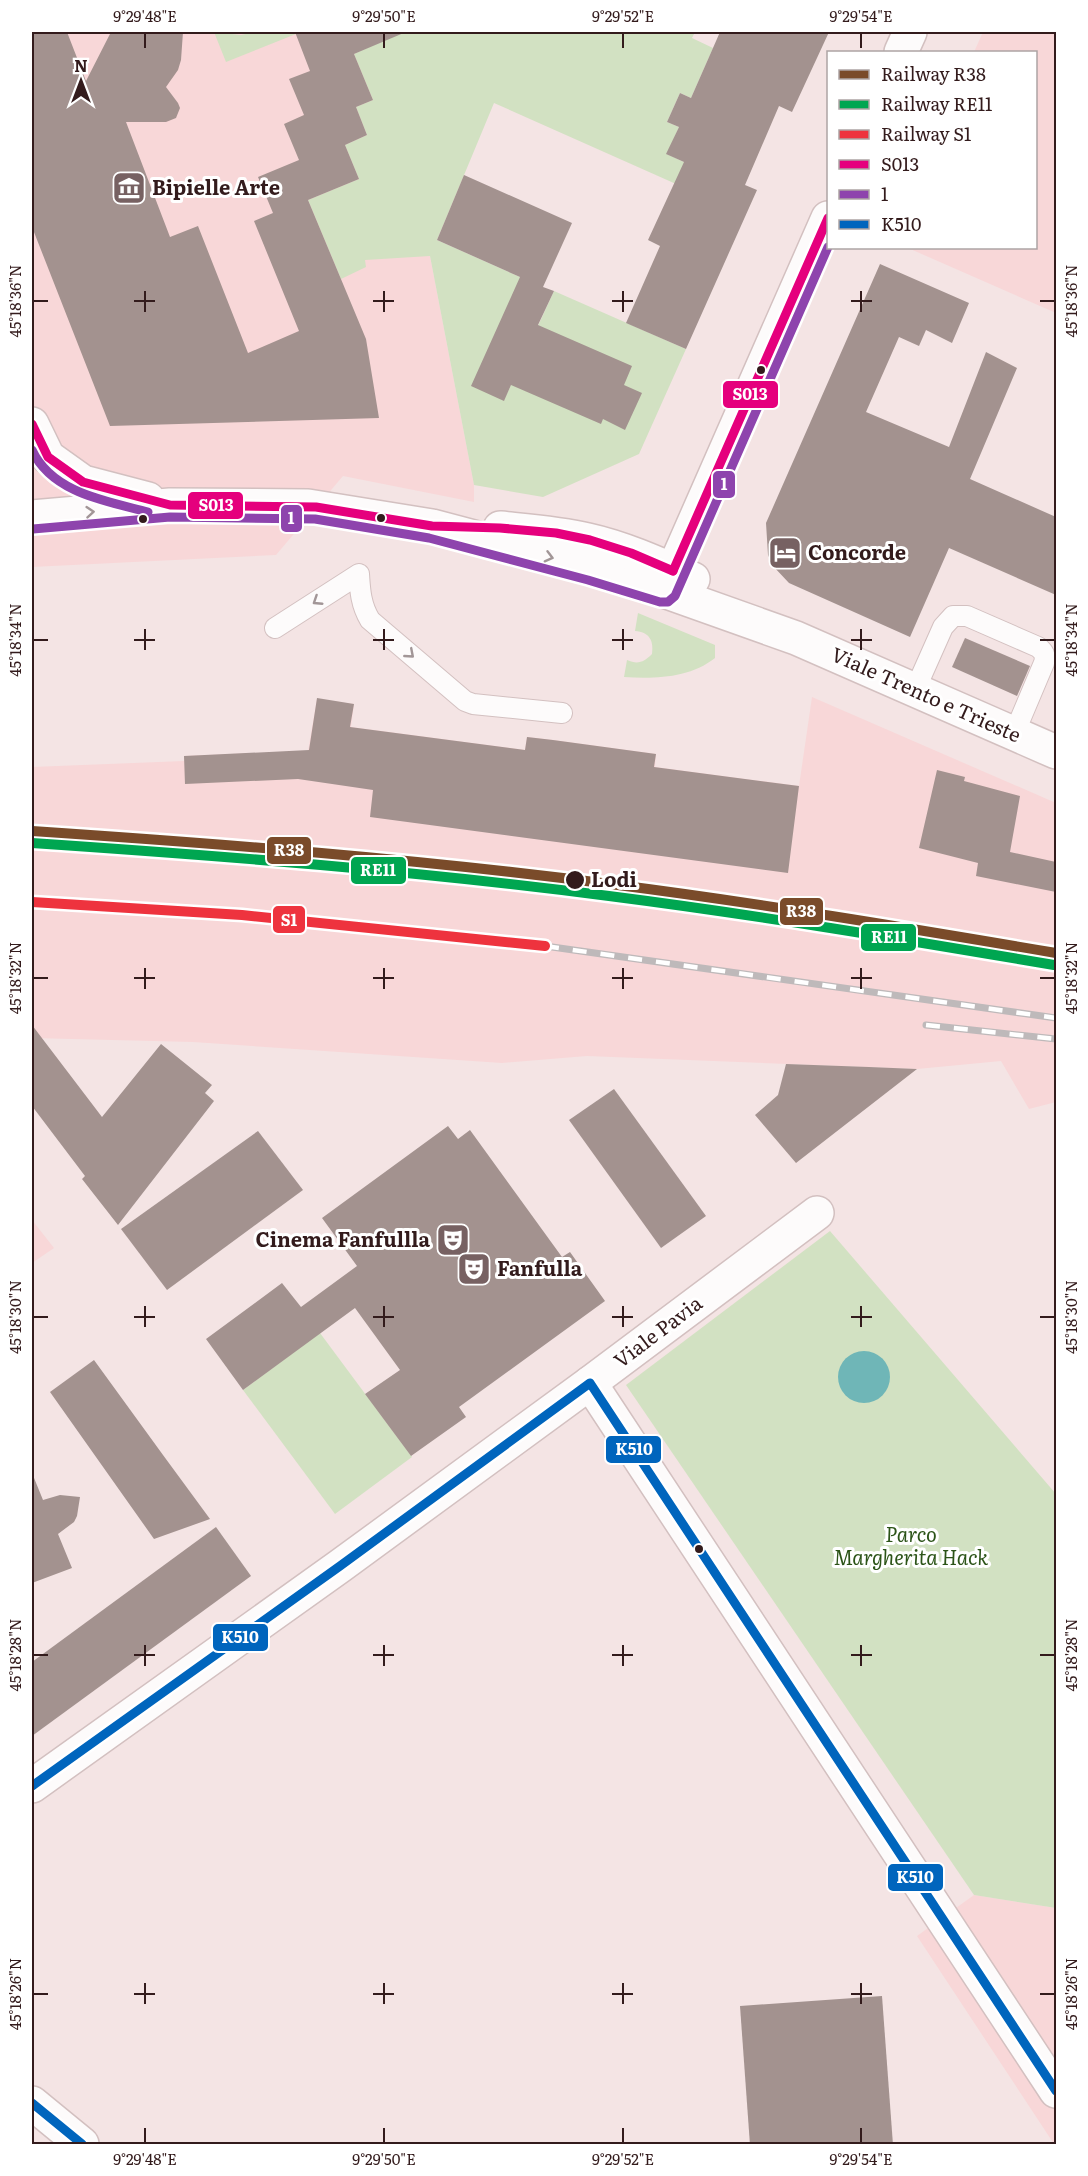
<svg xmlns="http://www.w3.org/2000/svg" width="1088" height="2176" viewBox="0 0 1088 2176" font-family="Literata,serif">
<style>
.built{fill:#f8d7d8}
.green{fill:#d2e1c2}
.water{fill:#6fb6b7}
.building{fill:#a3928f}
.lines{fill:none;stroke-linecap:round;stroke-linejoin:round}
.service-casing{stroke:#d3c0c0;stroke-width:22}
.minor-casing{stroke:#d3c0c0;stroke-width:36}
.service{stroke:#fdfbfb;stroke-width:20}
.minor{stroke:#fdfbfb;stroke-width:33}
.rail-casing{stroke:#beb9ba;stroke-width:7}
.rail{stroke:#fff;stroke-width:4.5;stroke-dasharray:14;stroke-linecap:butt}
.bus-1-casing{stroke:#fff;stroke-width:14}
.bus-2-casing{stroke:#fff;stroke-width:14}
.bus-3-casing{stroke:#fff;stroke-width:14}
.bus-1{stroke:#e5007d;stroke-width:9}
.bus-2{stroke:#8e44ad;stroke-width:9}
.bus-3{stroke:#0065bd;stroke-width:9}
.rail-1-casing{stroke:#fff;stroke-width:15}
.rail-2-casing{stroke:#fff;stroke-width:15}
.rail-3-casing{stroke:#fff;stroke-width:15}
.rail-1{stroke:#7a4b2a;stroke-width:10}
.rail-2{stroke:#00a651;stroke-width:10}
.rail-3{stroke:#ee333e;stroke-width:10}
.oneway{stroke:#a29697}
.ticks{fill:none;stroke:#331b1c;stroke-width:2}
.bus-dot{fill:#331b1c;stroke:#fff;stroke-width:2}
.labels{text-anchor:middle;stroke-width:6;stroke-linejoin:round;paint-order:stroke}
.poi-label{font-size:20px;font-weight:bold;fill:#331b1c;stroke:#fff;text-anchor:start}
.street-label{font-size:20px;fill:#331b1c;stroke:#fff}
.stop-label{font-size:20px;font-weight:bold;fill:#331b1c;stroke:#fff;text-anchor:start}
.park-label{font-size:20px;font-style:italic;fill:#2c5418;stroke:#fff}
.line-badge{stroke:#fff;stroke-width:2}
.badge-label{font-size:16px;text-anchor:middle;font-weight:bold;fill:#fff}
.neatline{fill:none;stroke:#331b1c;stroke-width:2}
.ticks-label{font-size:15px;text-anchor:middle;fill:#331b1c}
</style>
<rect width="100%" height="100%" fill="#f4e4e4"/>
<g class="built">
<path d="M 32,32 L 464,32 L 464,175 L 430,256 L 474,485 L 474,502 L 343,476 L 276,555 L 32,567 Z"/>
<path d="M 983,32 L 1056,32 L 1056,313 L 908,248 L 1036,248 L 1036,52 L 974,52 Z"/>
<path d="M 812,697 L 1056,803 L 1056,1102 L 1029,1109 L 1001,1061 L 917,1069 L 587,1056 L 502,1063 L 193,1042 L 32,1038 L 32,767 L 184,761 L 184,756 L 308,751 L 317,699 L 354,704 L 351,727 L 525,750 L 527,737 L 553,740 L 656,754 L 655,767 L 799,786 Z"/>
<path d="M 32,1220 L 54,1248 L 32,1263 Z"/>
<path d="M 974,1895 L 1056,1908 L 1056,2144 L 1054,2144 L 917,1936 Z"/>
</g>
<g class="green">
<path d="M 214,32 L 241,35 L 255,32 L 301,32 L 226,62 Z"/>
<path d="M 373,32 L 695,32 L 692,38 L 713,48 L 691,98 L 680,93 L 667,122 L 679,127 L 667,154 L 694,167 L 685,188 L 494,103 L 437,240 L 520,277 L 504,400 L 554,291 L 686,349 L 639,454 L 543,497 L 474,485 L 430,256 L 365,260 L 366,267 L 341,279 L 308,200 L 359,179 L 345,145 L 367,135 L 356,107 L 373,100 L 354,54 L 378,43 Z"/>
<path d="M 638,613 L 715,645 L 715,658 C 690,678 655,679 624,677 L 627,660 C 638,665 644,662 652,654 C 654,640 649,632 635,631 Z"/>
<path d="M 830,1231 L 1056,1494 L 1056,1908 L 974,1895 L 626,1385 Z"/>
<path d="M 320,1333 L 412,1457 L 335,1514 L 243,1390 Z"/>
</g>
<circle class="water" cx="864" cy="1377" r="26"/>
<g class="building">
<path d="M 32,32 L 67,32 L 86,81 L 111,32 L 183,32 L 181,60 L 178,70 L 166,87 L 178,103 L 180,108 L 176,118 L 166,122 L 126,122 L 170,237 L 198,226 L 248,353 L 299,331 L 254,221 L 273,213 L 258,177 L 299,160 L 284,124 L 304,115 L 289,79 L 310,71 L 295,32 L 406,32 L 354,54 L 373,100 L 356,107 L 367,135 L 345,145 L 359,179 L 308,200 L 366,339 L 379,418 L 110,426 L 32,227 Z"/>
<path d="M 720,32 L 829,32 L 792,112 L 779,106 L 745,185 L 757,190 L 686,349 L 626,323 L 660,246 L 648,240 L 684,162 L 666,154 L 679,127 L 667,122 L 680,93 L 691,98 Z"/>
<path d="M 464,175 L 572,223 L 543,287 L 554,291 L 538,325 L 632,366 L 624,385 L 642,393 L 625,430 L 603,419 L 601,424 L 511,385 L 504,401 L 471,386 L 520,277 L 437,240 Z"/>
<path d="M 880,264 L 969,303 L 952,343 L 926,330 L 919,346 L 899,337 L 866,412 L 949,447 L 986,352 L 1017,368 L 970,479 L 1056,517 L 1056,595 L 949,548 L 910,637 L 789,583 L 773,566 L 768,555 L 766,523 Z"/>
<path d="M 965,638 L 1030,666 L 1017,696 L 952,667 Z"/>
<path d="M 317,698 L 354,704 L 350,727 L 525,750 L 527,737 L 553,740 L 656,754 L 654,767 L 799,786 L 788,873 L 370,817 L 373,790 L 298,779 L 185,784 L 184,756 L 309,750 Z"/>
<path d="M 937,770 L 965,777 L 964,781 L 1020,796 L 1010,852 L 1056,862 L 1056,892 L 976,876 L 978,863 L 919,848 Z"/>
<path d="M 32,1025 L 102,1117 L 161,1044 L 212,1085 L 205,1093 L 214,1101 L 118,1225 L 82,1179 L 85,1176 L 32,1106 Z"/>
<path d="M 786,1064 L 869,1067 L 917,1069 L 796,1163 L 755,1115 L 778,1095 Z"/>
<path d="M 614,1089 L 706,1216 L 661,1248 L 569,1120 Z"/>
<path d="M 448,1126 L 458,1139 L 470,1130 L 562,1257 L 570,1252 L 605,1301 L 459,1407 L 466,1417 L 411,1456 L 365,1394 L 400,1370 L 355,1308 L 243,1390 L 206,1339 L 282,1283 L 301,1307 L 357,1266 L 322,1218 Z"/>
<path d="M 258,1131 L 303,1190 L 167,1290 L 121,1229 Z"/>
<path d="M 94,1360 L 163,1455 L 210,1519 L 154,1539 L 50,1392 Z"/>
<path d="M 32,1473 L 43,1500 L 60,1495 L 80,1497 L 77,1516 L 74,1522 L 58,1534 L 72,1568 L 32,1583 Z"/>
<path d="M 216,1527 L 251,1576 L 32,1736 L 32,1662 Z"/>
<path d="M 882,1996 L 893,2145 L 750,2145 L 740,2006 Z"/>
</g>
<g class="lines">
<defs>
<g id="service">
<path d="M 275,628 L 359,574 C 360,591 361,605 370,620 L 465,701 L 473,704 L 562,713"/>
<path d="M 915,690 L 943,627 L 953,616 L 967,616 L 1038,647 C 1044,652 1046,655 1044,663 L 1014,734"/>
</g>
<g id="minor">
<path d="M 901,52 L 910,32"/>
<path d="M 32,424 L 48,457 L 83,482 L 148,499"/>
<path d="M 32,517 L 170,505 L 308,506 L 432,526 L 591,568 L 664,591 L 796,638 L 1056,752"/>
<path d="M 500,528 C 530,531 559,533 588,540 C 624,548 659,564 693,579"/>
<path d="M 664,591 L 828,218"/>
<path d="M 590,1383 L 1056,2091"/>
<path d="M 32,1786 L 340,1566 L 590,1383 L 817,1213"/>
<path d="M 32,2103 L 82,2144"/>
</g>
</defs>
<use href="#service" class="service-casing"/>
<use href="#minor" class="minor-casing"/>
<use href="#service" class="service"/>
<use href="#minor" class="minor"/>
<defs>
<g id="rail">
<path d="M 545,946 L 1056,1018"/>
<path d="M 926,1025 L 1056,1039"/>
</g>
</defs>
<use href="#rail" class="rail-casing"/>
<use href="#rail" class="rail"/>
<defs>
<g id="bus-1">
<path d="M 32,424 L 48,457 L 83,482 L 170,505 L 316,507 L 432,526 L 500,528 L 556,533 L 590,540 L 631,553 L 673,571"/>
<path d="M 673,571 L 828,218"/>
</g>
<g id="bus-2">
<path d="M 32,450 C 52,493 106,501 148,512"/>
<path d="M 33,529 L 170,517 L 315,519 L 429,538 L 588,580 L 660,602 L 668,602 L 675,596 L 828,247"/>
</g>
<g id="bus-3">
<path d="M 32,1786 L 340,1566 L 590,1383 L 1056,2091"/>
<path d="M 32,2103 L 82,2144"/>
</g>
</defs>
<use href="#bus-1" class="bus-1-casing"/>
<use href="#bus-2" class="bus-2-casing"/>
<use href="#bus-3" class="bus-3-casing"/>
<use href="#bus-1" class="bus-1"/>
<use href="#bus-2" class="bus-2"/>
<use href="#bus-3" class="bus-3"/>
<defs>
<path id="rail-1" d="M 32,831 C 225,844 418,859 610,884 C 759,903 908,928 1056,953"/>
<path id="rail-2" d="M 32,843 C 224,856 417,871 609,896 C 758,915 906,940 1054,965"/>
<path id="rail-3" d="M 32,902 L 242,915 L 545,946"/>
</defs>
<use href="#rail-1" class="rail-1-casing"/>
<use href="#rail-2" class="rail-2-casing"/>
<use href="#rail-3" class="rail-3-casing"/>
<use href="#rail-1" class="rail-1"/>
<use href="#rail-2" class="rail-2"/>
<use href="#rail-3" class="rail-3"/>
</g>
<defs><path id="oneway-chevron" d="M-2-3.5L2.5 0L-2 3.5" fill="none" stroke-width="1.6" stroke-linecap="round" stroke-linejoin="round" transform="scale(1.5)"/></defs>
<g class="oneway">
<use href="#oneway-chevron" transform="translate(90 512) rotate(-5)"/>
<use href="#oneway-chevron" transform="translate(549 557) rotate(15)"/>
<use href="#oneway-chevron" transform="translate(317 601) rotate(147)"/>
<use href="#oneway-chevron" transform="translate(410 654) rotate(41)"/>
</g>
<path class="ticks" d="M 145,33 L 145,48M 384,33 L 384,48M 623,33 L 623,48M 861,33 L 861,48M 145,291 L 145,312M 384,291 L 384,312M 623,291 L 623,312M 861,291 L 861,312M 33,301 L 48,301M 134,301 L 155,301M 373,301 L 394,301M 612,301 L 633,301M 851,301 L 872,301M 1040,301 L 1055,301M 145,629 L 145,650M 384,629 L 384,650M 623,629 L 623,650M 861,629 L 861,650M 33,640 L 48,640M 134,640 L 155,640M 373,640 L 394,640M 612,640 L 633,640M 851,640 L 872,640M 1040,640 L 1055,640M 145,968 L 145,989M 384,968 L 384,989M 623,968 L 623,989M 861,968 L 861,989M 33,978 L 48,978M 134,978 L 155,978M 373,978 L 394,978M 612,978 L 633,978M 851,978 L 872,978M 1040,978 L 1055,978M 145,1306 L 145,1327M 384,1306 L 384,1327M 623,1306 L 623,1327M 861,1306 L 861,1327M 33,1317 L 48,1317M 134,1317 L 155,1317M 373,1317 L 394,1317M 612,1317 L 633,1317M 851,1317 L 872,1317M 1040,1317 L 1055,1317M 145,1645 L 145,1666M 384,1645 L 384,1666M 623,1645 L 623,1666M 861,1645 L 861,1666M 33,1655 L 48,1655M 134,1655 L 155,1655M 373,1655 L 394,1655M 612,1655 L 633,1655M 851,1655 L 872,1655M 1040,1655 L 1055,1655M 145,1983 L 145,2004M 384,1983 L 384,2004M 623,1983 L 623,2004M 861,1983 L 861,2004M 33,1994 L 48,1994M 134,1994 L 155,1994M 373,1994 L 394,1994M 612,1994 L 633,1994M 851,1994 L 872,1994M 1040,1994 L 1055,1994M 145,2128 L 145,2143M 384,2128 L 384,2143M 623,2128 L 623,2143M 861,2128 L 861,2143"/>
<defs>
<symbol id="museum-square" viewBox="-11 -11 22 22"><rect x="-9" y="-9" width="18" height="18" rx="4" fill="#776162" stroke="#fff"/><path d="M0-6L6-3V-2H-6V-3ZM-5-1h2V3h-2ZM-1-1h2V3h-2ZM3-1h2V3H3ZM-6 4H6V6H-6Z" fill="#fff"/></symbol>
<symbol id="hotel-square" viewBox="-11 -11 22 22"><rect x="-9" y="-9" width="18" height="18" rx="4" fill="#776162" stroke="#fff"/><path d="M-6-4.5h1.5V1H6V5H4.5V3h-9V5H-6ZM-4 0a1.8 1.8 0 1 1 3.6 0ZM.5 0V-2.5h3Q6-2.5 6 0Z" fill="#fff"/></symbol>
<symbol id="theatre-square" viewBox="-11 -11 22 22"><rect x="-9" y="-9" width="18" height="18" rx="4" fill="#776162" stroke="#fff"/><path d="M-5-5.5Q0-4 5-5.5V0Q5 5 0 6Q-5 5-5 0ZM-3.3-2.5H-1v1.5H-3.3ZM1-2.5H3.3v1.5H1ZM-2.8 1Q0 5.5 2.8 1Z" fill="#fff"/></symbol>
</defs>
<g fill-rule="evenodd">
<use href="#museum-square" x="110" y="169" width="38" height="38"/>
<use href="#hotel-square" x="766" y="534" width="38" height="38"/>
<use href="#theatre-square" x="434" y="1221" width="38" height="38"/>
<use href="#theatre-square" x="455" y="1250" width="38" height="38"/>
</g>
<g class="bus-dot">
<circle cx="761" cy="370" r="5"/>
<circle cx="381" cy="518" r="5"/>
<circle cx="143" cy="519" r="5"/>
<circle cx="575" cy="880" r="10"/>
<circle cx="699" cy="1549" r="5"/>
</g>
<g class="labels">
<g class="poi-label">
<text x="152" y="195">Bipielle Arte</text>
<text x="808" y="560">Concorde</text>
<text x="430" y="1247" text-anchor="end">Cinema Fanfullla</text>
<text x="497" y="1276">Fanfulla</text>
</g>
<g class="street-label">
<text transform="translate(926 695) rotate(24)" y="7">Viale Trento e Trieste</text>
<text transform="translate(658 1332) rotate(-37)" y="7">Viale Pavia</text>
</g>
<g class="stop-label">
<text x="591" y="887">Lodi</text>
</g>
<g class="park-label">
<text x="911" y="1542">Parco<tspan x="911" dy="23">Margherita Hack</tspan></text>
</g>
</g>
<g class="line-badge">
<rect x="722" y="380" width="57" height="29" rx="6" fill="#e5007d"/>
<rect x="712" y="470" width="24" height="29" rx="6" fill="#8e44ad"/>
<rect x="187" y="491" width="57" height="29" rx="6" fill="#e5007d"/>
<rect x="280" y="504" width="23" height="29" rx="6" fill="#8e44ad"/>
<rect x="266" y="836" width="46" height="29" rx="6" fill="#7a4b2a"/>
<rect x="350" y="856" width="57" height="29" rx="6" fill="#00a651"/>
<rect x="779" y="897" width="45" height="29" rx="6" fill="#7a4b2a"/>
<rect x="272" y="905" width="34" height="29" rx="6" fill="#ee333e"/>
<rect x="860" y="923" width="57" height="29" rx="6" fill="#00a651"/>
<rect x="605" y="1435" width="57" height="29" rx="6" fill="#0065bd"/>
<rect x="212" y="1623" width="57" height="29" rx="6" fill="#0065bd"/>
<rect x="887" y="1863" width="57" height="29" rx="6" fill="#0065bd"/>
</g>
<g class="badge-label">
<text x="750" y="400">S013</text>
<text x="724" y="490">1</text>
<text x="216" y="511">S013</text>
<text x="291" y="524">1</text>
<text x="289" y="856">R38</text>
<text x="378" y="876">RE11</text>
<text x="801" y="917">R38</text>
<text x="289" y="926">S1</text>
<text x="889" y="943">RE11</text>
<text x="634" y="1455">K510</text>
<text x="240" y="1643">K510</text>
<text x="915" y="1883">K510</text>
</g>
<rect width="1088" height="2176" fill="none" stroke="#ffffff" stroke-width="66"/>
<rect x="827" y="51" width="210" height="198" fill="#ffffff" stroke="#ada4a4" stroke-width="1.5"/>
<rect x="839" y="70" width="30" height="9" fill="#7a4b2a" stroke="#ada4a4" stroke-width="1.5"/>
<text x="881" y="81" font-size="18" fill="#331b1c">Railway R38</text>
<rect x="839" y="100" width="30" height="9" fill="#00a651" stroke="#ada4a4" stroke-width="1.5"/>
<text x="881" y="111" font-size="18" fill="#331b1c">Railway RE11</text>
<rect x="839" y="130" width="30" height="9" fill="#ee333e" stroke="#ada4a4" stroke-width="1.5"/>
<text x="881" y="141" font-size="18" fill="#331b1c">Railway S1</text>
<rect x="839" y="160" width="30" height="9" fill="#e5007d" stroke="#ada4a4" stroke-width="1.5"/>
<text x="881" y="171" font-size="18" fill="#331b1c">S013</text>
<rect x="839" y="190" width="30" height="9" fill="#8e44ad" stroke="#ada4a4" stroke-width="1.5"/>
<text x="881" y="201" font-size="18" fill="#331b1c">1</text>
<rect x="839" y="220" width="30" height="9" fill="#0065bd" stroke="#ada4a4" stroke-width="1.5"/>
<text x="881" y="231" font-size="18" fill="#331b1c">K510</text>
<g transform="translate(81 81)" stroke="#ffffff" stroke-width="4.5" paint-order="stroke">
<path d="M0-4.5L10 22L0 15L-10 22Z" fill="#331b1c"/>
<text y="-9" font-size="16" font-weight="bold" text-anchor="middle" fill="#331b1c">N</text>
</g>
<rect x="33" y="33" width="1022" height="2110" class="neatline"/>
<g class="ticks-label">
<text x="145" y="22">9°29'48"E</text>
<text x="384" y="22">9°29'50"E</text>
<text x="623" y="22">9°29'52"E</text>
<text x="861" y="22">9°29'54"E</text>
<text transform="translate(16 301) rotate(-90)" y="5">45°18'36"N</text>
<text transform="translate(1072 301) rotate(-90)" y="5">45°18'36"N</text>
<text transform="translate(16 640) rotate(-90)" y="5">45°18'34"N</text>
<text transform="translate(1072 640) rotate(-90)" y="5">45°18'34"N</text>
<text transform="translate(16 978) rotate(-90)" y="5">45°18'32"N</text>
<text transform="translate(1072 978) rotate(-90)" y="5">45°18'32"N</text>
<text transform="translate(16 1317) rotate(-90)" y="5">45°18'30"N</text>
<text transform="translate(1072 1317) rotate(-90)" y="5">45°18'30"N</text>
<text transform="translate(16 1655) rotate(-90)" y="5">45°18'28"N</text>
<text transform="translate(1072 1655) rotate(-90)" y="5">45°18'28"N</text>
<text transform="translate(16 1994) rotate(-90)" y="5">45°18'26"N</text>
<text transform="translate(1072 1994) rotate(-90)" y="5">45°18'26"N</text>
<text x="145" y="2165">9°29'48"E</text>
<text x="384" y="2165">9°29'50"E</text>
<text x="623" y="2165">9°29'52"E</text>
<text x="861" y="2165">9°29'54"E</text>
</g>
</svg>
